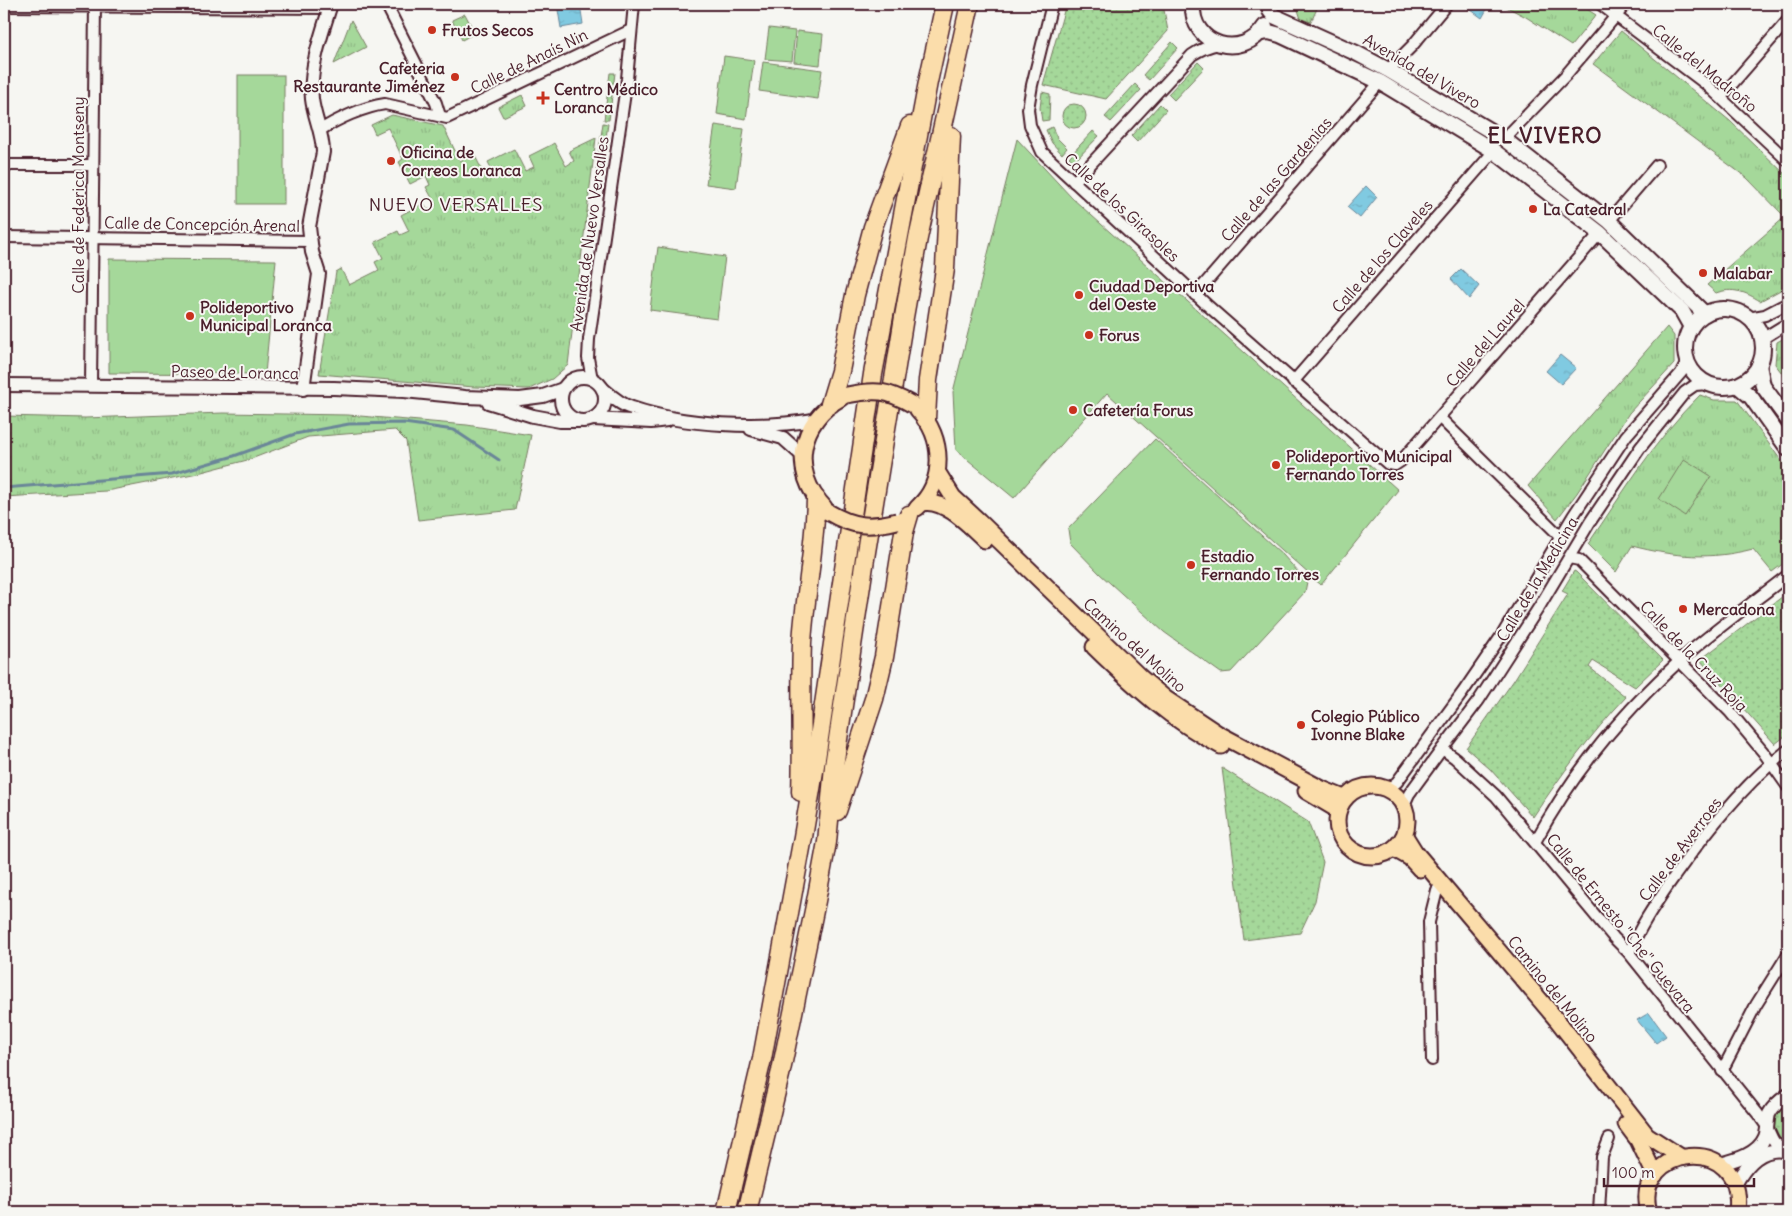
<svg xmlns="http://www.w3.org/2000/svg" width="1792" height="1216" viewBox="0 0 1792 1216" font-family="Delius,sans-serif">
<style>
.grass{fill:url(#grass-dots);stroke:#787c62}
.park{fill:url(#park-tufts);stroke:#787c62}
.pitch{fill:#a5d89a;stroke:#787c62}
.water{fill:url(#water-ripples);stroke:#6a8698}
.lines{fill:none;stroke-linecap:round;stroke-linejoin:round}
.stream{stroke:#6a8698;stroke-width:3}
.minor-casing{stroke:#4a1f2b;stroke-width:14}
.tertiary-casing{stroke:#4a1f2b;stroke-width:16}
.secondary-casing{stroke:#4a1f2b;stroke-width:18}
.primary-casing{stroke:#4a1f2b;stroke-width:19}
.motorway-casing{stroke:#4a1f2b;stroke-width:21}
.minor{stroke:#f6f6f2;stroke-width:10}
.tertiary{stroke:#f6f6f2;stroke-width:12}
.secondary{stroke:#f6f6f2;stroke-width:14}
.primary{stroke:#fbddab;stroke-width:15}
.motorway{stroke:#fbddab;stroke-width:18}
.primary-bridge-casing{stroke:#4a1f2b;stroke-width:19;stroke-linecap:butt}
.primary-bridge{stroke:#fbddab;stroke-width:15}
.poi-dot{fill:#c8321e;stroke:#f6f6f2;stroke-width:2}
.labels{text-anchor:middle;stroke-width:4;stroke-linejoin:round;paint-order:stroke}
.poi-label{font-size:16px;font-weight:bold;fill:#4a1f2b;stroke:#f6f6f2;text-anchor:start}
.street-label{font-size:16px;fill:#4a1f2b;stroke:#f6f6f2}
.neighbourhood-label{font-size:18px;letter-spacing:1px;fill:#4a1f2b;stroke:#f6f6f2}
.district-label{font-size:21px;font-weight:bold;letter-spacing:1px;fill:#4a1f2b;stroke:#f6f6f2}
</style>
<defs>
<pattern id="grass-dots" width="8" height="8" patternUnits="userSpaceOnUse" patternTransform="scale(1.25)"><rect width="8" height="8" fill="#a5d89a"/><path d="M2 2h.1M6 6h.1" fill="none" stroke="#90b985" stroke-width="1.8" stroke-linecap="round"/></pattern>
<pattern id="park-tufts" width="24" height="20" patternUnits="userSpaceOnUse" patternTransform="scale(1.25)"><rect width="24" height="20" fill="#a5d89a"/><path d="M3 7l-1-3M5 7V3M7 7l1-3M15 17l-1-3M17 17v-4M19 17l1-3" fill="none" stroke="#90b985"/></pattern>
<pattern id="water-ripples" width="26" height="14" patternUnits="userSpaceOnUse" patternTransform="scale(1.25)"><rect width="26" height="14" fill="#80cae1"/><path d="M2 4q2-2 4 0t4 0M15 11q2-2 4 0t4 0" fill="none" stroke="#70adc1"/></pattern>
</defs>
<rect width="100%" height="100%" fill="#f6f6f2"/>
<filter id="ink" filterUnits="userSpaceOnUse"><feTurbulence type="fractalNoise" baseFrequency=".02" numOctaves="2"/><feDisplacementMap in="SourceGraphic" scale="10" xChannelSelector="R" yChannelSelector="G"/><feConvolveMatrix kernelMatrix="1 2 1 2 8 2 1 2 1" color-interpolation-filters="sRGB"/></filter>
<g filter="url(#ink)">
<g class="grass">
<path d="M 1066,4 L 1136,4 L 1164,10 L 1168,31 L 1106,99 L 1043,85 Z"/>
<path d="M 1172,42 L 1178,48 L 1149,80 L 1143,75 Z"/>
<path d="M 1198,62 L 1204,68 L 1174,100 L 1168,94 Z"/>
<path d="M 610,73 L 615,73 L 609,120 L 604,120 Z"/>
<path d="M 1135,84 L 1141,90 L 1111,122 L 1105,117 Z"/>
<path d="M 1042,92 L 1050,94 L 1049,120 L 1042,121 L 1040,108 Z"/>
<path d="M 1160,104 L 1166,110 L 1137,142 L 1131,136 Z"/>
<circle cx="1074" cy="116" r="12"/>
<path d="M 603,123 L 608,124 L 601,171 L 596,170 Z"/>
<path d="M 1052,127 L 1057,138 L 1067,148 L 1062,154 L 1052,143 L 1046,130 Z"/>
<path d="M 1093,131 L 1099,136 L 1074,162 L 1069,157 Z"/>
<path d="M 1574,571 L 1576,572 L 1663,660 L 1635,687 L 1593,661 L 1589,667 L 1626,697 C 1591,734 1561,775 1533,817 L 1490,769 L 1466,748 L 1514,680 L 1568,594 L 1562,591 Z"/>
<path d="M 1787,593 L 1788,734 L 1775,744 L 1700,660 Z"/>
<path d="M 1222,768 L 1308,822 L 1323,862 L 1315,901 L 1300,933 L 1244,940 Z"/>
<path d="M 1788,1101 L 1788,1145 C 1766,1136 1773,1112 1788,1101 Z"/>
</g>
<g class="park">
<path d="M 1296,4 L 1319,4 L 1311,22 L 1301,19 Z"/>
<path d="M 1501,4 L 1579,4 L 1596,15 L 1571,46 L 1526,17 Z"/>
<path d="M 465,14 L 475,33 L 462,40 L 452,20 Z"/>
<path d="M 351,20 L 366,47 L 334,64 Z"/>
<path d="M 1621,31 L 1730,121 L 1788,177 L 1788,286 L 1760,301 C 1746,292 1732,287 1716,293 L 1707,285 L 1785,217 L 1747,178 L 1593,64 Z"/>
<path d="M 522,95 L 527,106 L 503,117 L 498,107 Z"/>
<path d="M 392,115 L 443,126 L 460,161 L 474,154 L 485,176 L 493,172 L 488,162 L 514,149 L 525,171 L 534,167 L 529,156 L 551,145 L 554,143 L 566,166 L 574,161 L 569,151 L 596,138 L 568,365 L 552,379 L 529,389 L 474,387 L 319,374 L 336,272 L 341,269 L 349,285 L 379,270 L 375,262 L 383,258 L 375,242 L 398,231 L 400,235 L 409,231 L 401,215 L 424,203 L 427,210 L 436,205 L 426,187 L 430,185 L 426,176 L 410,184 L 399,162 L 403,159 L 388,128 L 375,134 L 371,125 Z"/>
<path d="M 1667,327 L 1674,336 L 1674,364 L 1629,413 L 1577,493 L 1557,519 L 1528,486 Z"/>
<path d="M 1788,336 L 1788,381 L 1775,364 L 1777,342 Z"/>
<path d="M 1700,395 L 1714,400 L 1737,400 L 1788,470 L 1788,560 L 1772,572 L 1753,549 C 1710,560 1675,557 1632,546 L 1616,572 L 1588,544 C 1623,493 1655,439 1700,395 Z"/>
<path d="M 223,413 L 348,415 L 467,425 L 531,435 L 515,510 L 418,520 L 406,441 L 395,430 L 308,437 L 251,459 L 198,473 L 106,491 L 4,497 L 4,416 L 85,418 Z"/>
</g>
<g class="pitch">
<path d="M 769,28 L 795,31 L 792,61 L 765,59 Z"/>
<path d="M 797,31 L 823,34 L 820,65 L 794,62 Z"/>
<path d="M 724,56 L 754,60 L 746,119 L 717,114 Z"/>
<path d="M 763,62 L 822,70 L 818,99 L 759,91 Z"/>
<rect x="238" y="75" width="46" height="129"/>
<path d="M 715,125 L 744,129 L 736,188 L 706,184 Z"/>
<path d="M 1017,139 L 1072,198 L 1398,490 L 1321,585 L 1107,393 L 1014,498 L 956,450 L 953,392 Z"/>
<path d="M 658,247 L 725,257 L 717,319 L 650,310 Z"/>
<path d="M 109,259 L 276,260 L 265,374 L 109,373 Z"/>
<path d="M 1155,439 L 1283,555 L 1307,582 L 1305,592 L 1231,672 L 1221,673 L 1164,632 L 1100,574 L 1070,543 L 1068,529 Z"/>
<path d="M 1684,459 L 1711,476 L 1685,516 L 1659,499 Z"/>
</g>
<g class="water">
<path d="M 557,4 L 580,4 L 583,24 L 561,28 Z"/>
<path d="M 1469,4 L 1490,4 L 1482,18 L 1467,7 Z"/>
<path d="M 1366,186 L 1377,197 L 1360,218 L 1347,207 Z"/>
<path d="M 1461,269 L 1479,286 L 1469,299 L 1451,279 Z"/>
<path d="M 1560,355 L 1576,368 L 1561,384 L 1546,371 Z"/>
<path d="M 1649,1013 L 1666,1036 L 1656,1043 L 1637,1020 Z"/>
</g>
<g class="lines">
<path class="stream" d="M 4,488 L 172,474 L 234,456 L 295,434 L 349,424 L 404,423 L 454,430 L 499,460"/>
<defs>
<g id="minor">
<path d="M 386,4 L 436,103 L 440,116"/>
<path d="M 1052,4 L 1032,85 L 1028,109 L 1030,125 L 1042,152 L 1207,305 L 1388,464 L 1395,465 L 1401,461 L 1600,233"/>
<path d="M 1600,4 L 1707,85 L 1788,161"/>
<path d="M 1388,70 L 1412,46 L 1447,4"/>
<path d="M 1721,97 L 1788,20"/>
<path d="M 319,131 C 337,119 364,107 385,104 L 447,118 L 631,30"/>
<path d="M 1504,139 L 1565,76 L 1626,4"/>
<path d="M 4,165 L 93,165"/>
<path d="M 1074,182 L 1192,55 C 1201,49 1208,46 1219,44"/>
<path d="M 1609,221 L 1657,165"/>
<path d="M 4,237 L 310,241"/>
<path d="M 1195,295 L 1380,82"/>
<path d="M 1748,318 L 1765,315 L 1788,303"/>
<path d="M 1762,339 L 1788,323"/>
<path d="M 592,379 L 588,358 L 589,339 L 627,79 L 634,4"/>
<path d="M 1293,382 L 1494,151"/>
<path d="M 91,386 L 95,4"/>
<path d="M 1440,418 L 1561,537"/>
<path d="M 1569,558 L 1579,560 L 1730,712 L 1764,753 L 1788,787"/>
<path d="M 1442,749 L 1455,758 L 1496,796 L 1614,938 L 1629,953 L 1758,1114 C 1761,1119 1765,1123 1768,1129 C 1774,1142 1773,1144 1787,1149"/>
<path d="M 1388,789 L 1397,782 L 1463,692 L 1502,635 L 1573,516 L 1626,436 L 1681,373 L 1687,362"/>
<path d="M 1404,805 L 1409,794 L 1442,749 L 1479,700 L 1541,604 L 1590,522 L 1640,448 L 1685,392 L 1695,385 L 1708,384"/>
<path d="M 1535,842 C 1574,770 1630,704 1692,650 C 1723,624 1756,600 1788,575"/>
<path d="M 1629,953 C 1639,928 1654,906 1669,884 C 1703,836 1741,786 1788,750"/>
<path d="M 1432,1060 L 1429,922 L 1437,890"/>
<path d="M 1722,1071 L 1756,1005 L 1788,954"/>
<path d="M 1599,1212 L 1602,1157 L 1609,1139"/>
</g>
<g id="tertiary">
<path d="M 4,5 L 330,7"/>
<circle cx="583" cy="399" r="22"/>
<path d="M 4,385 L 334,388 L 404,391 L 465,397 L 520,399 L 543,396 L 563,389"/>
<path d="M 303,389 L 319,274 L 312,252 L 309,227 L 323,152 C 323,134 314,117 312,99 C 309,68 322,33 331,4"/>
<path d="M 603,389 C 611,396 621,405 632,408 C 684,426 760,429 814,420"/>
<path d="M 488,402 L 533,416 L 560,421 L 578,421"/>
<path d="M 593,419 L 651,422 L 667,420"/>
<path d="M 751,429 L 783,438 L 803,456"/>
<path d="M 1720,1164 C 1736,1160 1758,1154 1765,1137 C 1768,1130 1767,1121 1769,1114 C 1773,1106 1782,1099 1788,1095"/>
<path d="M 1735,1185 C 1743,1170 1754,1154 1772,1151 C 1777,1150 1783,1151 1788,1151"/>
</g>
<g id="secondary">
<path d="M 1193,4 C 1190,46 1243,61 1265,26"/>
<path d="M 1270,11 L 1274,16 L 1356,53 L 1388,70 L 1504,139 L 1609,221 L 1705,314"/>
<path d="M 1261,33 L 1269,32 L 1280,35 L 1380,82 L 1494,151 L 1600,233 L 1682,311 L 1691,327"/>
<circle cx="1724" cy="348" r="39"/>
<path d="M 1759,365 L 1763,386 L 1788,420"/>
<path d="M 1737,385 L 1751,397 L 1788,449"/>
</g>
<g id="primary">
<path d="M 938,473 L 953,497 L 979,521 L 1140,677 L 1166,699 L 1217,733 L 1322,789 L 1344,798"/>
<path d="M 922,503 C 944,498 970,526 985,540"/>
<path d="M 824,507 C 790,472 799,421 841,398"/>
<path d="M 917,508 C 946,482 944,437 918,410"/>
<path d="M 1094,647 C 1134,686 1171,720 1221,746"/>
<circle cx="1372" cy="821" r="35"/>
<path d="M 1306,791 L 1338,810"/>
<path d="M 1405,836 L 1415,852 L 1557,1020 L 1647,1135 L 1681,1157"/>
<path d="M 1394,849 L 1410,858 L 1420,869"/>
<path d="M 1626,1124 L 1638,1140 L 1655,1175"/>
<path d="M 1649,1212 C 1630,1146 1747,1130 1737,1212"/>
</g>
<g id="motorway">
<path d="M 830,404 L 840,371 L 855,295 L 873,227 L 910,126"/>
<path d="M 926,419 L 928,380 L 945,269 L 951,136"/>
<path d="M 801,792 C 803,743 800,693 802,643 C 805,595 815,547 816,499"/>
<path d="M 837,811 L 874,699 L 884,657 L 904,532 L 909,515"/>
<path d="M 726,1212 L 762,1059 L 803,837 L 815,765 L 873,374 L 928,82 L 945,4"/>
<path d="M 747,1212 L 781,1071 L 816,901 L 827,842 L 834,766 L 866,552 L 904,317 L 918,238 L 970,4"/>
</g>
</defs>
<use href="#minor" class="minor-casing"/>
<use href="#tertiary" class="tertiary-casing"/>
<use href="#secondary" class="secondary-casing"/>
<use href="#primary" class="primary-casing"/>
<use href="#motorway" class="motorway-casing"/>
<use href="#minor" class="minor"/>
<use href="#tertiary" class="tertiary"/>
<use href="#secondary" class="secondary"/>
<use href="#primary" class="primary"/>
<use href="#motorway" class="motorway"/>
<defs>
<g id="primary-bridge">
<path d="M 847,395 C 876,389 887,390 913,405"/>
<path d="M 828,512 C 853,527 869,528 897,521"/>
</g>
</defs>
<use href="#primary-bridge" class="primary-bridge-casing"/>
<use href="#primary-bridge" class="primary-bridge"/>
</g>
</g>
<g class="poi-dot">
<circle cx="432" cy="30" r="5"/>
<circle cx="455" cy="77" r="5"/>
<path d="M540.5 90.5h5v5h5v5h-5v5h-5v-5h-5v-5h5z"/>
<circle cx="391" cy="161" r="5"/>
<circle cx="1533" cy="209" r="5"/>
<circle cx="1703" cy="273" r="5"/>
<circle cx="1079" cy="295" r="5"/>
<circle cx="190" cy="316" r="5"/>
<circle cx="1089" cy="335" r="5"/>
<circle cx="1073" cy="410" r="5"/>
<circle cx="1276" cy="465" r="5"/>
<circle cx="1191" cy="565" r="5"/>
<circle cx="1683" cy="609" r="5"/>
<circle cx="1301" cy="725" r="5"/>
</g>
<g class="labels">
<g class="poi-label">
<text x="442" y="36">Frutos Secos</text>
<text x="445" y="74" text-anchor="end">Cafeteria<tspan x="445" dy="18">Restaurante Jiménez</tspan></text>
<text x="554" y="95">Centro Médico<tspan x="554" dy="18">Loranca</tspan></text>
<text x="401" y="158">Oficina de<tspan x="401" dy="18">Correos Loranca</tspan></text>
<text x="1543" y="215">La Catedral</text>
<text x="1713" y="279">Malabar</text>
<text x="1089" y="292">Ciudad Deportiva<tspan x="1089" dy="18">del Oeste</tspan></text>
<text x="200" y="313">Polideportivo<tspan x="200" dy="18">Municipal Loranca</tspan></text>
<text x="1099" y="341">Forus</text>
<text x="1083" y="416">Cafetería Forus</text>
<text x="1286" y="462">Polideportivo Municipal<tspan x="1286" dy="18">Fernando Torres</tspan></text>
<text x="1201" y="562">Estadio<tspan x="1201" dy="18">Fernando Torres</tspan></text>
<text x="1693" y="615">Mercadona</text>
<text x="1311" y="722">Colegio Público<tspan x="1311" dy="18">Ivonne Blake</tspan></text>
</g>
<g class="street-label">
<text transform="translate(529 61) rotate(-26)" y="6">Calle de Anaís Nin</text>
<text transform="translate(1705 68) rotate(39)" y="6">Calle del Madroño</text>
<text transform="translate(1422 71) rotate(30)" y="6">Avenida del Vivero</text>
<text transform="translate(1276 179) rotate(-49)" y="6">Calle de las Gardenias</text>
<text transform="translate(78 195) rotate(-90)" y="6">Calle de Federica Montseny</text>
<text transform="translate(1122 207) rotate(43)" y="6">Calle de los Girasoles</text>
<text transform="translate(202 224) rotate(1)" y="6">Calle de Concepción Arenal</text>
<text transform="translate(589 234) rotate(-82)" y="6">Avenida de Nuevo Versalles</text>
<text transform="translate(1382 256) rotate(-49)" y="6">Calle de los Claveles</text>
<text transform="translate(1485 343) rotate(-49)" y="6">Calle del Laurel</text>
<text transform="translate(235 372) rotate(1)" y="6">Paseo de Loranca</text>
<text transform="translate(1537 579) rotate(-59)" y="6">Calle de la Medicina</text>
<text transform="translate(1135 645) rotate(42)" y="6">Camino del Molino</text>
<text transform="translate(1694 656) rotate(46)" y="6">Calle de la Cruz Roja</text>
<text transform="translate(1680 849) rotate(-53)" y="6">Calle de Averroes</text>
<text transform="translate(1621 923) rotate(51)" y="6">Calle de Ernesto "Che" Guevara</text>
<text transform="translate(1553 989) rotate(51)" y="6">Camino del Molino</text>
</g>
<g class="neighbourhood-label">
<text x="456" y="211">NUEVO VERSALLES</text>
</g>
<g class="district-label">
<text x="1545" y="143">EL VIVERO</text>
</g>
</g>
<rect width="1792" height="1216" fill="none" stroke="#f6f6f2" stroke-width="20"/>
<rect x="10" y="10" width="1772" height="1196" fill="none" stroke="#4a1f2b" stroke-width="2" filter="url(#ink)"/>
<path d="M1604 1178v8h150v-8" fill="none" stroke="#4a1f2b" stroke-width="2.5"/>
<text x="1612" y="1178" font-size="15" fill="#4a1f2b" stroke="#f6f6f2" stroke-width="4" paint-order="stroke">100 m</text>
</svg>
